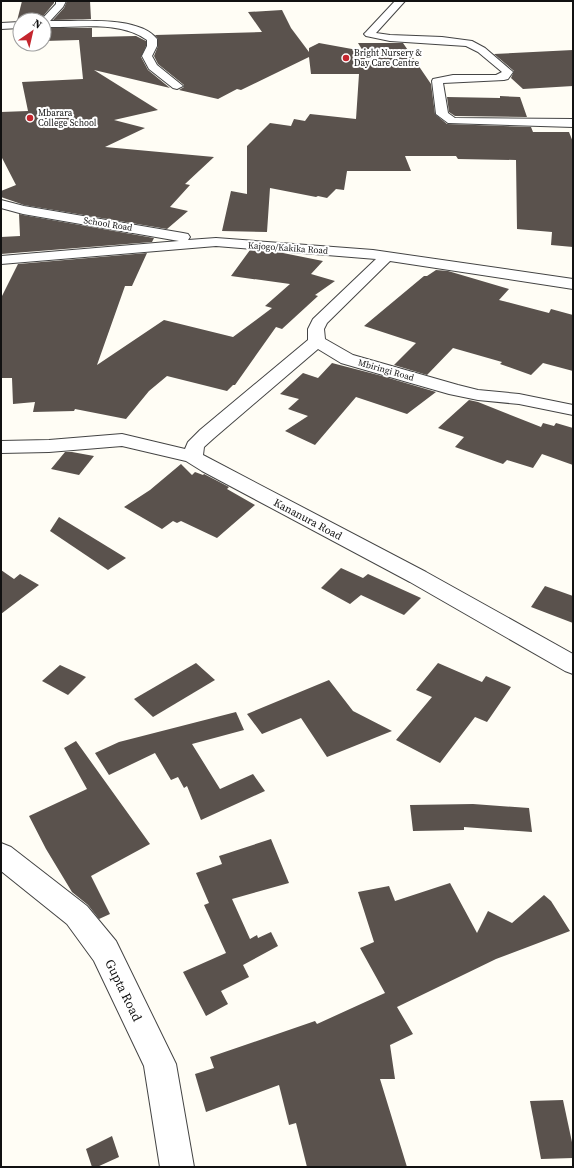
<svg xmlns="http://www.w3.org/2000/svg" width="574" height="1168" viewBox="0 0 574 1168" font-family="'Source Serif 4',serif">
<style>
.building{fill:#5a524d}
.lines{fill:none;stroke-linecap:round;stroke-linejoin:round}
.minor-casing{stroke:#444;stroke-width:2}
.minor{fill:#fff;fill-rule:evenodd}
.poi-dot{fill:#c4262e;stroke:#fff;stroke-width:1.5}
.labels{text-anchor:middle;stroke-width:4;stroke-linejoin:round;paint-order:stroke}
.far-poi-label{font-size:9px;fill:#111;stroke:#fff;text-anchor:start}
.far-street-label{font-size:9px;fill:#111;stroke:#fff}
.street-label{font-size:11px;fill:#111;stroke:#fff}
.near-street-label{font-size:13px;fill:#111;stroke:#fff}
</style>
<rect width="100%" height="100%" fill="#fffdf5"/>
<g class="building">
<path d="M 22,1 L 54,1 L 54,3 L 40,20 L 17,21 Z"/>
<path d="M 67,1 L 90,1 L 91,19 L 53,20 L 64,8 Z"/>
<path d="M 282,10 L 291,28 L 309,52 L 309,48 L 319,43 L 363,51 L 358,43 L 403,43 L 431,84 L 435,114 L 447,124 L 531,127 L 533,132 L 569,132 L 573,142 L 573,247 L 551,245 L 552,232 L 517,229 L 516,160 L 458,159 L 456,156 L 405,156 L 411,171 L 347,171 L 344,190 L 336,189 L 327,198 L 318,196 L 316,197 L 270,188 L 267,232 L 222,231 L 231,191 L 247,194 L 247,146 L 270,123 L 291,126 L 294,119 L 305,121 L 310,114 L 356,119 L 359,74 L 311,74 L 309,57 L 241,90 L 237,89 L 218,99 L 179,90 L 184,87 L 184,85 L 158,64 L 154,56 L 158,46 L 158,39 L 155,35 L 262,32 L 248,12 Z"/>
<path d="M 44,28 L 92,28 L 92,37 L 136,36 L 146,41 L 146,46 L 141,57 L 148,70 L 170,88 L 94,70 L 158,110 L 114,120 L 145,128 L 105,147 L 214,157 L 185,184 L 190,185 L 170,207 L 188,211 L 167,229 L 24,205 L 1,197 L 1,191 L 16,185 L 1,156 L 1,112 L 28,111 L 22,82 L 83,79 L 79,40 L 44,41 Z"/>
<path d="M 573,50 L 573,86 L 523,89 L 511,78 L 514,71 L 494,54 Z"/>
<path d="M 500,96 L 520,97 L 527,117 L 455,116 L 449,112 L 447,97 L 500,98 Z"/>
<path d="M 19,214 L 23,215 L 154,238 L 152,242 L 1,254 L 1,237 L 20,236 Z"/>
<path d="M 250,250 L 283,253 L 323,261 L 311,274 L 335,281 L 315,295 L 318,296 L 282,329 L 276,327 L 235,385 L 233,385 L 227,391 L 167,376 L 149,391 L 126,419 L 75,409 L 74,411 L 33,412 L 35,402 L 13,404 L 12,378 L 1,378 L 1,298 L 18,264 L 147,253 L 132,286 L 125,286 L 97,365 L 164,320 L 233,337 L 272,308 L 265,306 L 290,284 L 231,276 Z"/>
<path d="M 436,270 L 448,271 L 509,289 L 499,300 L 549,313 L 551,309 L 573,315 L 573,371 L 543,363 L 531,375 L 500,364 L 502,362 L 453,348 L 427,375 L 394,365 L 416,343 L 364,326 L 424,276 L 427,276 Z"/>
<path d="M 332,363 L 382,376 L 436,392 L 407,414 L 356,397 L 315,445 L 285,431 L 308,416 L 288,409 L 299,399 L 280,394 L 303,373 L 318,378 Z"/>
<path d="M 469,400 L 478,402 L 541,427 L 543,423 L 554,426 L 556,423 L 573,428 L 573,465 L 542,454 L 533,468 L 507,460 L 503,464 L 455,447 L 464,437 L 438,428 Z"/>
<path d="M 65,452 L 72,452 L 94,456 L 79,475 L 51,469 Z"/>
<path d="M 181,464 L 192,475 L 195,472 L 203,475 L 204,474 L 229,487 L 227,489 L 255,505 L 217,538 L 181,521 L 177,523 L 173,521 L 162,529 L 124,507 L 150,490 Z"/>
<path d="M 59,517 L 126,558 L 108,570 L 50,531 Z"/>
<path d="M 341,568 L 363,578 L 368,574 L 421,598 L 404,615 L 361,595 L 350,604 L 321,588 Z"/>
<path d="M 1,570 L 14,579 L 20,574 L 39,585 L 1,614 Z"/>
<path d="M 545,586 L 573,596 L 573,623 L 531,607 Z"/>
<path d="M 196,663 L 215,680 L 153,717 L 134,699 Z"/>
<path d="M 438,663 L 482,682 L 486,676 L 511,687 L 487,722 L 475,717 L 440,763 L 396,740 L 432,697 L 416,690 Z"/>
<path d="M 60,665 L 86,677 L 68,695 L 42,681 Z"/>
<path d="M 329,680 L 353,711 L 392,731 L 327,757 L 301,718 L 262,734 L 247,714 Z"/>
<path d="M 236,712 L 244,730 L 192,744 L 220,789 L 253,774 L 265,791 L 201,820 L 187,786 L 184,788 L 178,777 L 171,780 L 155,753 L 109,775 L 95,753 L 119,742 Z"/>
<path d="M 76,741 L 150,844 L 91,876 L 110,914 L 99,919 L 88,905 L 72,892 L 46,849 L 29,816 L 87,789 L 64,748 Z"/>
<path d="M 473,804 L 529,808 L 532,832 L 464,827 L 464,830 L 413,831 L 410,805 Z"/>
<path d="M 271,839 L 289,883 L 232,899 L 250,939 L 257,935 L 258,938 L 271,932 L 278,946 L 243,965 L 249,977 L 221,991 L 228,1004 L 206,1016 L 183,972 L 226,953 L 204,905 L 209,903 L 196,873 L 222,864 L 219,856 Z"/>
<path d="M 450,883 L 477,933 L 488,911 L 512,923 L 544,895 L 551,901 L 570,931 L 496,959 L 397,1007 L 413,1034 L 390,1045 L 395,1079 L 380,1079 L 407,1167 L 307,1167 L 296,1123 L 289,1125 L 279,1085 L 206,1112 L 195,1074 L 214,1068 L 210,1057 L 315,1021 L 317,1024 L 385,993 L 360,948 L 374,942 L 358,892 L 389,886 L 395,901 Z"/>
<path d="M 563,1100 L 573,1147 L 573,1158 L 541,1159 L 530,1101 Z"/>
<path d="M 112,1136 L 119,1157 L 97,1167 L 92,1167 L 86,1149 Z"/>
</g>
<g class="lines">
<defs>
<g id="minor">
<path d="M 56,1 L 66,1 L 63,7 L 50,21 C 78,22 138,15 157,39 L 157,46 L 152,56 L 157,65 L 183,86 L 177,89 L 173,88 L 149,69 L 142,56 L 147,46 L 147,40 C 119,20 77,28 44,27 L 44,20 L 41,20 L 56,4 Z"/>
<path d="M 395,1 L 405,1 L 376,33 L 390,35 L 442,37 L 472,41 L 485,48 L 513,72 L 508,79 L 504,80 L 443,83 L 448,113 L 455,118 L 573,119 L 573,127 L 448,123 L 436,114 L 432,81 L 433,79 L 453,75 L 496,75 L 502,72 L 478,52 L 466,46 L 390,41 L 366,36 L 364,34 L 366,32 Z"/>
<path d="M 20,22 L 20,28 L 1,29 L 1,23 Z"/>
<path d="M 1,200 L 24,206 L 183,233 L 188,234 L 190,237 L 188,240 L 216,238 L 373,250 L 573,279 L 573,289 L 390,261 L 327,323 L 324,329 L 325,339 L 353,355 L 458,385 L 478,390 L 519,394 L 573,405 L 573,415 L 519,404 L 478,400 L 449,394 L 341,363 L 318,349 L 214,438 L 204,447 L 203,455 L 426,572 L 573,654 L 573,674 L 565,671 L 410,582 L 202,471 L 186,461 L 122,446 L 49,452 L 1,453 L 1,441 L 49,440 L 122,434 L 185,449 L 188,442 L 200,430 L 308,340 L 308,329 L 313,319 L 376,259 L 216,246 L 1,264 L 1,256 L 179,241 L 23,214 L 1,208 Z"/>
<path d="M 1,843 L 11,847 L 87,906 L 116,941 L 176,1064 L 194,1167 L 160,1167 L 144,1066 L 94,961 L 67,924 L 1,871 Z"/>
</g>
</defs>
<use href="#minor" class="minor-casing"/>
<use href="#minor" class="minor"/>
</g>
<g class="poi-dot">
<circle cx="346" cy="58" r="4"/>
<circle cx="30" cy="118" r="4"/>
</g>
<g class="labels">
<g class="far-poi-label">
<text x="354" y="56">Bright Nursery &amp;<tspan x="354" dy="10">Day Care Centre</tspan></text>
<text x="38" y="116">Mbarara<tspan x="38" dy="10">College School</tspan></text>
</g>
<g class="far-street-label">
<text transform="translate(108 224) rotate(9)" y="3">School Road</text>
<text transform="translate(288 248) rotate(4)" y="3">Kajogo/Kakika Road</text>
<text transform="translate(386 370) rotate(16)" y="3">Mbiringi Road</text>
</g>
<g class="street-label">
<text transform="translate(308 519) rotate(28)" y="4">Kananura Road</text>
</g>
<g class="near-street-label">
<text transform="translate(124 990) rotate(64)" y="5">Gupta Road</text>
</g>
</g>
<rect width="574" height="1168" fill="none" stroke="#111111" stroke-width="4"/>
<g transform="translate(32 32) rotate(34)"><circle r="19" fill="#ffffff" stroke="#a0a0a0"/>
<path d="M0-3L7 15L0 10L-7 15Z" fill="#c4262e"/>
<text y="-6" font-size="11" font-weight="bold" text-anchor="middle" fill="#111111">N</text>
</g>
</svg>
